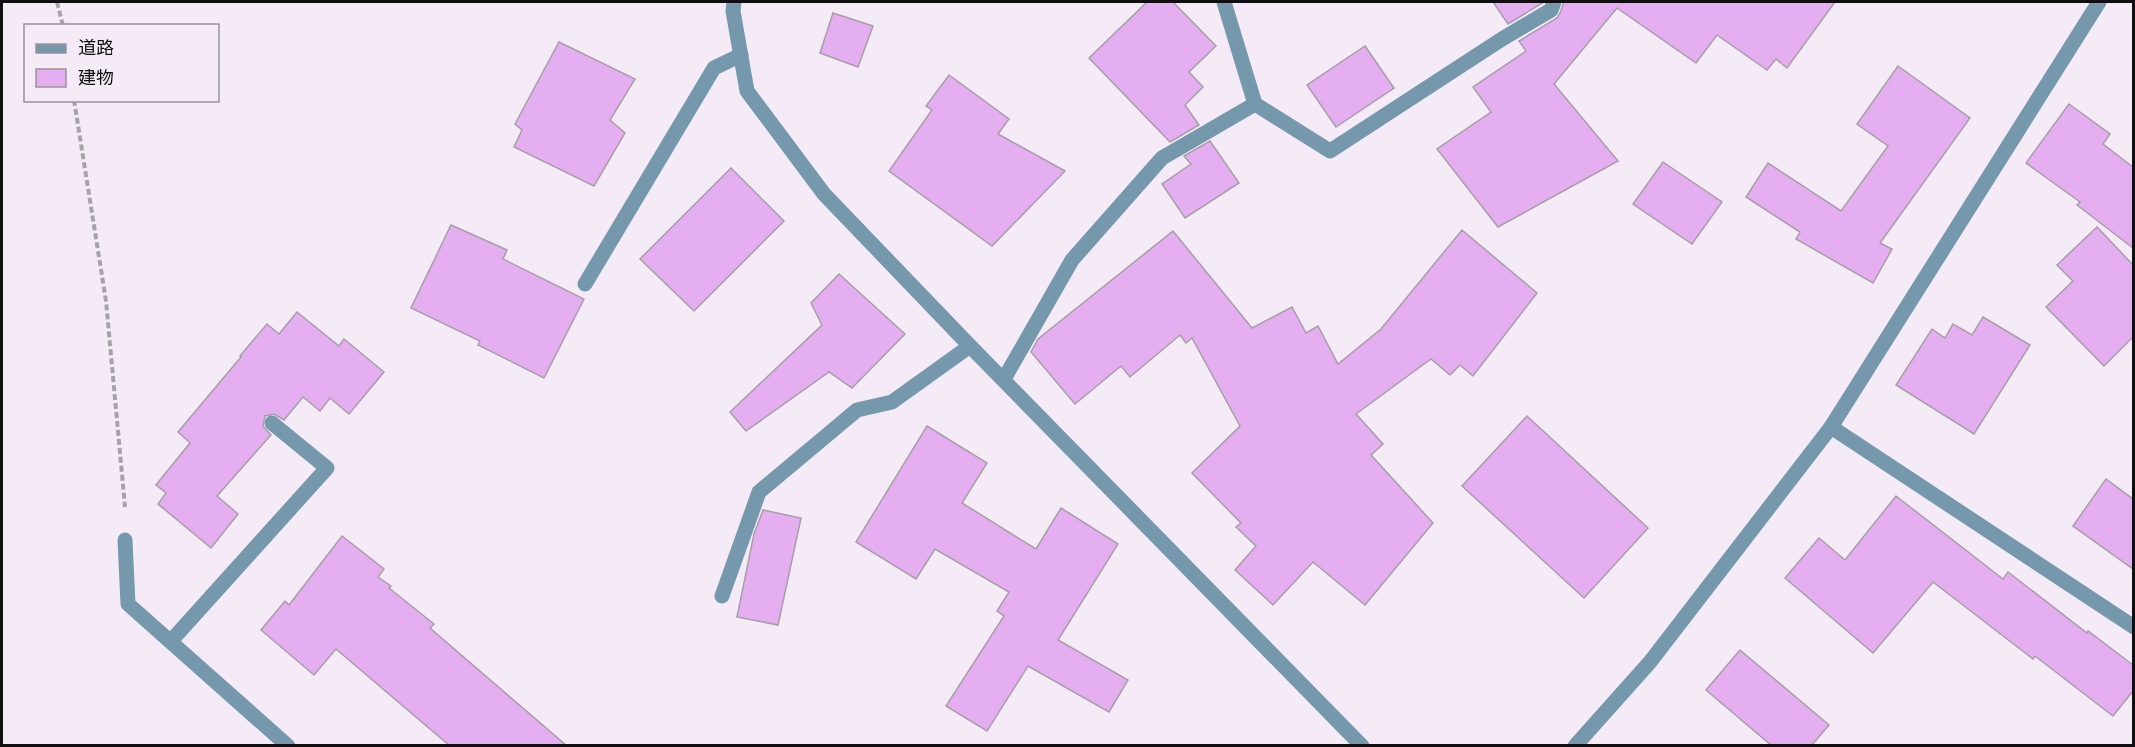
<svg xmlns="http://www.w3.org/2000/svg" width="2135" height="747" viewBox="0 0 2135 747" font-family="Jost,'Noto Sans JP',sans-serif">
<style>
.building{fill:#e5aef1;stroke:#a79ea9;stroke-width:1.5}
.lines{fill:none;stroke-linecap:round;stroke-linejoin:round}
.path{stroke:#a8a1aa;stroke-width:4;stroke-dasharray:6 3;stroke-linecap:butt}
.minor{stroke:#7698ad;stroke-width:15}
</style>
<rect width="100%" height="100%" fill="#f4ebf6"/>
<g class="building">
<path d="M 1147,2 L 1173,2 L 1216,46 L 1189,72 L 1203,87 L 1185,105 L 1199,125 L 1170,142 L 1089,58 Z"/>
<path d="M 1493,2 L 1544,2 L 1508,24 Z"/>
<path d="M 1564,2 L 1835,2 L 1787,68 L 1776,59 L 1767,70 L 1717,35 L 1696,63 L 1617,8 L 1554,84 L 1618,161 L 1498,227 L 1437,149 L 1491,112 L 1473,87 L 1526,51 L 1519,41 L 1557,18 L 1560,13 Z"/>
<path d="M 833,13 L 873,26 L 858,67 L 820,53 Z"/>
<path d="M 559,42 L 635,79 L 610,120 L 625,133 L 594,186 L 514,147 L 522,130 L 515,124 Z"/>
<path d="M 1365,46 L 1394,88 L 1336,127 L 1307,85 Z"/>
<path d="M 1898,66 L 1970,118 L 1880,243 L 1892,249 L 1873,283 L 1796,239 L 1800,232 L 1746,197 L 1768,163 L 1841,211 L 1888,146 L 1857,124 Z"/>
<path d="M 949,75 L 1009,119 L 998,134 L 1065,171 L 992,246 L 889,171 L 932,110 L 926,106 Z"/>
<path d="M 2069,104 L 2110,134 L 2103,144 L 2133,167 L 2133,248 L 2077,205 L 2080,202 L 2026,163 Z"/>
<path d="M 1210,141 L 1239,183 L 1185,218 L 1162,184 L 1191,164 L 1184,156 Z"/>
<path d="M 1663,162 L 1722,202 L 1692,244 L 1633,204 Z"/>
<path d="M 731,168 L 784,221 L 694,311 L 640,259 Z"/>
<path d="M 451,225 L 507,250 L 503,259 L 584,299 L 544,378 L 478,345 L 480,341 L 411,308 Z"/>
<path d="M 2097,227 L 2133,265 L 2133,337 L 2104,366 L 2046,307 L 2073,281 L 2057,265 Z"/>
<path d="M 1462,230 L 1537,293 L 1473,376 L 1460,365 L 1450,375 L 1431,359 L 1356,414 L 1383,444 L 1371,455 L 1433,523 L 1365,605 L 1313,562 L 1273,605 L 1235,570 L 1256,546 L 1236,527 L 1241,523 L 1192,473 L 1240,426 L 1192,338 L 1186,343 L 1180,335 L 1130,377 L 1121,366 L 1075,404 L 1031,352 L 1038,339 L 1173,231 L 1252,328 L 1292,307 L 1306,333 L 1318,326 L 1338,364 L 1381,329 Z"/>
<path d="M 839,274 L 905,334 L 852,388 L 829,372 L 746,431 L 730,412 L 822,325 L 811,303 Z"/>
<path d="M 297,312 L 339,346 L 344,339 L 384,372 L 349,414 L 330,398 L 320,411 L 303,397 L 284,420 L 274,414 L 265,416 L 263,426 L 271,435 L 217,496 L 238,514 L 211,548 L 158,504 L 166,493 L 156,485 L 190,443 L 178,432 L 241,357 L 240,356 L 267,324 L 279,334 Z"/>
<path d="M 1983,317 L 2030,345 L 1974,434 L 1896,385 L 1932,329 L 1945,338 L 1953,324 L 1972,335 Z"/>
<path d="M 1527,416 L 1648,528 L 1584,598 L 1462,486 Z"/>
<path d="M 927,426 L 987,463 L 962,503 L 1036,549 L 1061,508 L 1118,544 L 1058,640 L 1128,680 L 1109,712 L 1028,666 L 987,731 L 946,706 L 1004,616 L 997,611 L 1009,592 L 935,549 L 916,579 L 856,542 Z"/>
<path d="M 2106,479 L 2133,499 L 2133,569 L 2073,526 Z"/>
<path d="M 1896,496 L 2003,579 L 2008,572 L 2087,633 L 2088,631 L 2133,665 L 2133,691 L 2113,716 L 2035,656 L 2033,659 L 1933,582 L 1873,653 L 1785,578 L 1819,538 L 1845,560 Z"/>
<path d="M 763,510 L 801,518 L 778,625 L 737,617 L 754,534 Z"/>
<path d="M 342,536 L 384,569 L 378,577 L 391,586 L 389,588 L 434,624 L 430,628 L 567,746 L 450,746 L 336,649 L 314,675 L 261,630 L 285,601 L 289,605 Z"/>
<path d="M 1740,650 L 1829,725 L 1811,746 L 1772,746 L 1706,690 Z"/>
</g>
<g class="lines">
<g class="path">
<path d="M 57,2 L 63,26"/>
<path d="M 74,100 L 106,301 L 125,507"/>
</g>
<g class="minor">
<path d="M 734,2 L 733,11 L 747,91 L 824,194 L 970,346 L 1362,746"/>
<path d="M 1224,2 L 1255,104 L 1330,151 L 1502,39 L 1551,10 L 1554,2"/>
<path d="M 585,284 L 714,68 L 741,55"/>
<path d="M 1004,379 L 1072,260 L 1162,158 L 1255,104"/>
<path d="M 1831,427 L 2134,627"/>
<path d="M 125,540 L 128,604 L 288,746"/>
<path d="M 722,596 L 759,492 L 857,410 L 892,402 L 970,346"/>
<path d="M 171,641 L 327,468 L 272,423"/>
<path d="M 1575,746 L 1650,662 L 1831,427 L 2099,2"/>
</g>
</g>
<rect width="2135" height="747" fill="none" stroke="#110e11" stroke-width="6"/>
<rect x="24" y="24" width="195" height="78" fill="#f4ebf6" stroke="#99939a" stroke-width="1.5"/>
<rect x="36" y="44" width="30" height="9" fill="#7698ad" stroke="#99939a" stroke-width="1.5"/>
<text x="78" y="54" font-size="18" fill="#110e11">道路</text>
<rect x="36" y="69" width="30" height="18" fill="#e5aef1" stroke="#99939a" stroke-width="1.5"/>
<text x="78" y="84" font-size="18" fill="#110e11">建物</text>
</svg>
